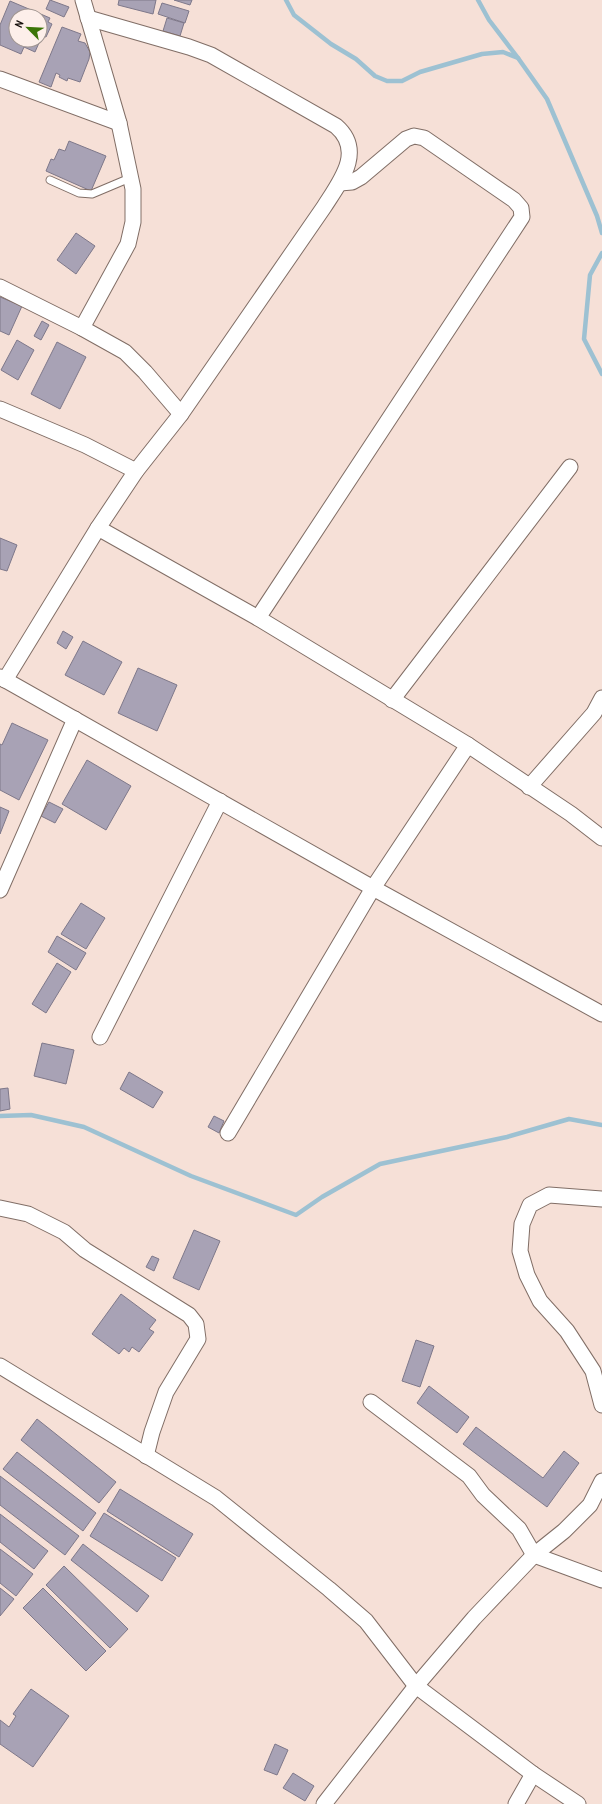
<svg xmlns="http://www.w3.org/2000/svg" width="602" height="1804" viewBox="0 0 602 1804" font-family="'Archivo Narrow',sans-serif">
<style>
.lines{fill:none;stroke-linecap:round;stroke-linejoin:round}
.stream{stroke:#9dc1d2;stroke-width:4.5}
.building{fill:#a8a2b5;stroke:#7e788a;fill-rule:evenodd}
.service-casing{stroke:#816e66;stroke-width:9}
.minor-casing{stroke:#816e66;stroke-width:17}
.service{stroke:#fff;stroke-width:7}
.minor{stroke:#fff;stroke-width:15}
</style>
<rect width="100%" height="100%" fill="#f6e0d7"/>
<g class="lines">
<g class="stream">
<path d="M 286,0 L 294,15 L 331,44 L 356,59 L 375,76 L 387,81 L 402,81 L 420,72 L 482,54 L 503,52 L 518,58 L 547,99 L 597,216 L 602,233"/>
<path d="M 478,0 L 489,20 L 518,58"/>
<path d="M 602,253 L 590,275 L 584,339 L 602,374"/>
<path d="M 0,1116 L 31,1115 L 84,1127 L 191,1176 L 296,1215 L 322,1197 L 380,1164 L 507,1137 L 569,1119 L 602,1125"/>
</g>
</g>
<g class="building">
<path d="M 50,0 L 69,7 L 64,17 L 46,9 Z"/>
<path d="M 119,0 L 156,0 L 153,14 L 118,5 Z"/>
<path d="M 174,0 L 192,0 L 190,5 Z"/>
<path d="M 10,1 L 50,18 L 48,22 L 52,24 L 46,37 L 42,36 L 35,52 L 24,47 L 21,54 L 0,45 L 0,25 ZM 16,16 L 40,16 L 40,40 L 16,40 Z"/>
<path d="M 162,3 L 189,11 L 185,23 L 158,14 Z"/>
<path d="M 167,18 L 184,23 L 180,36 L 163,31 Z"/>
<path d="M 62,27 L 81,34 L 78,41 L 85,43 L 90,52 L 89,59 L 80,82 L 68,78 L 67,81 L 59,77 L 60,75 L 56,73 L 51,87 L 39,82 Z"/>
<path d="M 69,141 L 106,156 L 91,191 L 46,171 L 51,159 L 54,160 L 59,149 L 65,151 Z"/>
<path d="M 76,233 L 95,246 L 76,274 L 57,260 Z"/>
<path d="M 0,297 L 22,306 L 9,335 L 0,331 Z"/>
<path d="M 42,321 L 49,325 L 41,340 L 34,336 Z"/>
<path d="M 17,340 L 34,350 L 18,380 L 1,370 Z"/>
<path d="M 57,342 L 86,357 L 60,409 L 31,394 Z"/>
<path d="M 0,538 L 17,545 L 7,571 L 0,569 Z"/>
<path d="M 63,631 L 73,637 L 66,649 L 57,643 Z"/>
<path d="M 83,641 L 122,662 L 104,695 L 65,675 Z"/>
<path d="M 138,668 L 177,685 L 157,731 L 118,713 Z"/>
<path d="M 12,723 L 48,740 L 19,800 L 0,790 L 0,744 L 2,745 Z"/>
<path d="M 87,760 L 131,786 L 106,830 L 62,804 Z"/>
<path d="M 49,802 L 63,809 L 55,823 L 41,816 Z"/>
<path d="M 0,807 L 9,811 L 0,834 Z"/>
<path d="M 81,903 L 105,918 L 86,949 L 61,934 Z"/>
<path d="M 57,936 L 86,953 L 76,970 L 48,952 Z"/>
<path d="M 57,963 L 71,972 L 46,1013 L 32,1004 Z"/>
<path d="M 42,1043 L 74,1050 L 66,1084 L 34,1076 Z"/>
<path d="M 129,1072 L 163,1092 L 153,1108 L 120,1089 Z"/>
<path d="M 8,1088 L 10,1109 L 0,1111 L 0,1089 Z"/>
<path d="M 214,1116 L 224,1121 L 219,1133 L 208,1127 Z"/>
<path d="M 194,1230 L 220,1241 L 199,1290 L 173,1278 Z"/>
<path d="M 152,1256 L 159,1259 L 154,1271 L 146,1267 Z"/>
<path d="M 121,1294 L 156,1320 L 149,1329 L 154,1332 L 139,1352 L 132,1347 L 129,1352 L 124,1348 L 119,1354 L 92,1334 Z"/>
<path d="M 416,1340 L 434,1346 L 420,1387 L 402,1381 Z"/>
<path d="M 429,1386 L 469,1417 L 457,1433 L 417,1403 Z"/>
<path d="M 37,1419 L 116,1482 L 99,1503 L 21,1440 Z"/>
<path d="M 476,1427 L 543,1478 L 564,1451 L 579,1463 L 547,1507 L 463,1444 Z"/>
<path d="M 17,1452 L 96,1513 L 83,1531 L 3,1469 Z"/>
<path d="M 0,1476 L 79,1536 L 65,1555 L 0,1505 Z"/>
<path d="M 120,1489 L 193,1534 L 179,1557 L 107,1511 Z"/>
<path d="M 104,1513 L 176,1558 L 162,1581 L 90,1536 Z"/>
<path d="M 0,1514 L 48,1551 L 34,1569 L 0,1542 Z"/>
<path d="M 83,1544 L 149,1596 L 137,1612 L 71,1560 Z"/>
<path d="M 0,1549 L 33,1574 L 16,1596 L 0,1583 Z"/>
<path d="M 64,1566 L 128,1629 L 110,1648 L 46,1585 Z"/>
<path d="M 0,1588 L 14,1599 L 0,1616 Z"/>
<path d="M 43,1588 L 106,1651 L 86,1671 L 23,1608 Z"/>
<path d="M 31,1689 L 69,1716 L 33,1767 L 0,1744 L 0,1720 L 9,1727 L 16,1716 L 13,1714 Z"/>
<path d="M 275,1744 L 288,1750 L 277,1775 L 264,1770 Z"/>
<path d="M 293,1773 L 314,1786 L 305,1801 L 283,1788 Z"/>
</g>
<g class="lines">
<defs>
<path id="service" d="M 50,180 L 79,193 L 92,194 L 130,178"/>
<g id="minor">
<path d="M 0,79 L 119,123"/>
<path d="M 0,287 L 82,328 L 125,352 L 145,372 L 181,414"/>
<path d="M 82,328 L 128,244 L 133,222 L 133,189 L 119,123 L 83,0"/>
<path d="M 0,409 L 85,445 L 136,471"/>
<path d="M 98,528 L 258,618 L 468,745 L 571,814 L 602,838"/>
<path d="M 258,618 L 522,217 L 521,208 L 514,200 L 424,138 L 414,136 L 406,139 L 361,177 L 352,182 L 340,183"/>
<path d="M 0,677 L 373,888 L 602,1014"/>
<path d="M 5,680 L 98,528 L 136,471 L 181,414 L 324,207 C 340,182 365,151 336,126 L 211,55 L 189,47 L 88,18"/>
<path d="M 392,700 L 570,467"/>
<path d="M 529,787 L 594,713 L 602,698"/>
<path d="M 0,890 L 75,719"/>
<path d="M 100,1037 L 220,801"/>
<path d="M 228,1133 L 373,888 L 468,745"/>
<path d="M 602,1199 L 549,1195 L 530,1205 L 522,1224 L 520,1251 L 527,1275 L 540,1301 L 567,1331 L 593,1371 L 602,1405"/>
<path d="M 0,1208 L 28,1214 L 64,1232 L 85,1250 L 189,1315 L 196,1324 L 198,1339 L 166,1392 L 152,1432 L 146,1456"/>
<path d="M 0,1366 L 216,1498 L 329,1589 L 366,1621 L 416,1686 L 533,1774 L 578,1804"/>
<path d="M 371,1402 L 469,1476 L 483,1495 L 519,1529 L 534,1555 L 602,1580"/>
<path d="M 324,1804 L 416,1686 L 474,1618 L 534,1555 L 564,1531 L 590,1505 L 602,1481"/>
<path d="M 516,1804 L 533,1774"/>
</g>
</defs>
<use href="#service" class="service-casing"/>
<use href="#minor" class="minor-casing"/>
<use href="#service" class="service"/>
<use href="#minor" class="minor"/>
</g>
<g transform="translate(28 28) rotate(294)"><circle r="19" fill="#fdefea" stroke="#a09590"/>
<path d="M0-3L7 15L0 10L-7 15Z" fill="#3b7507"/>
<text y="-6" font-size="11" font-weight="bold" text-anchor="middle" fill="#140d0a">N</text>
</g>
</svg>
